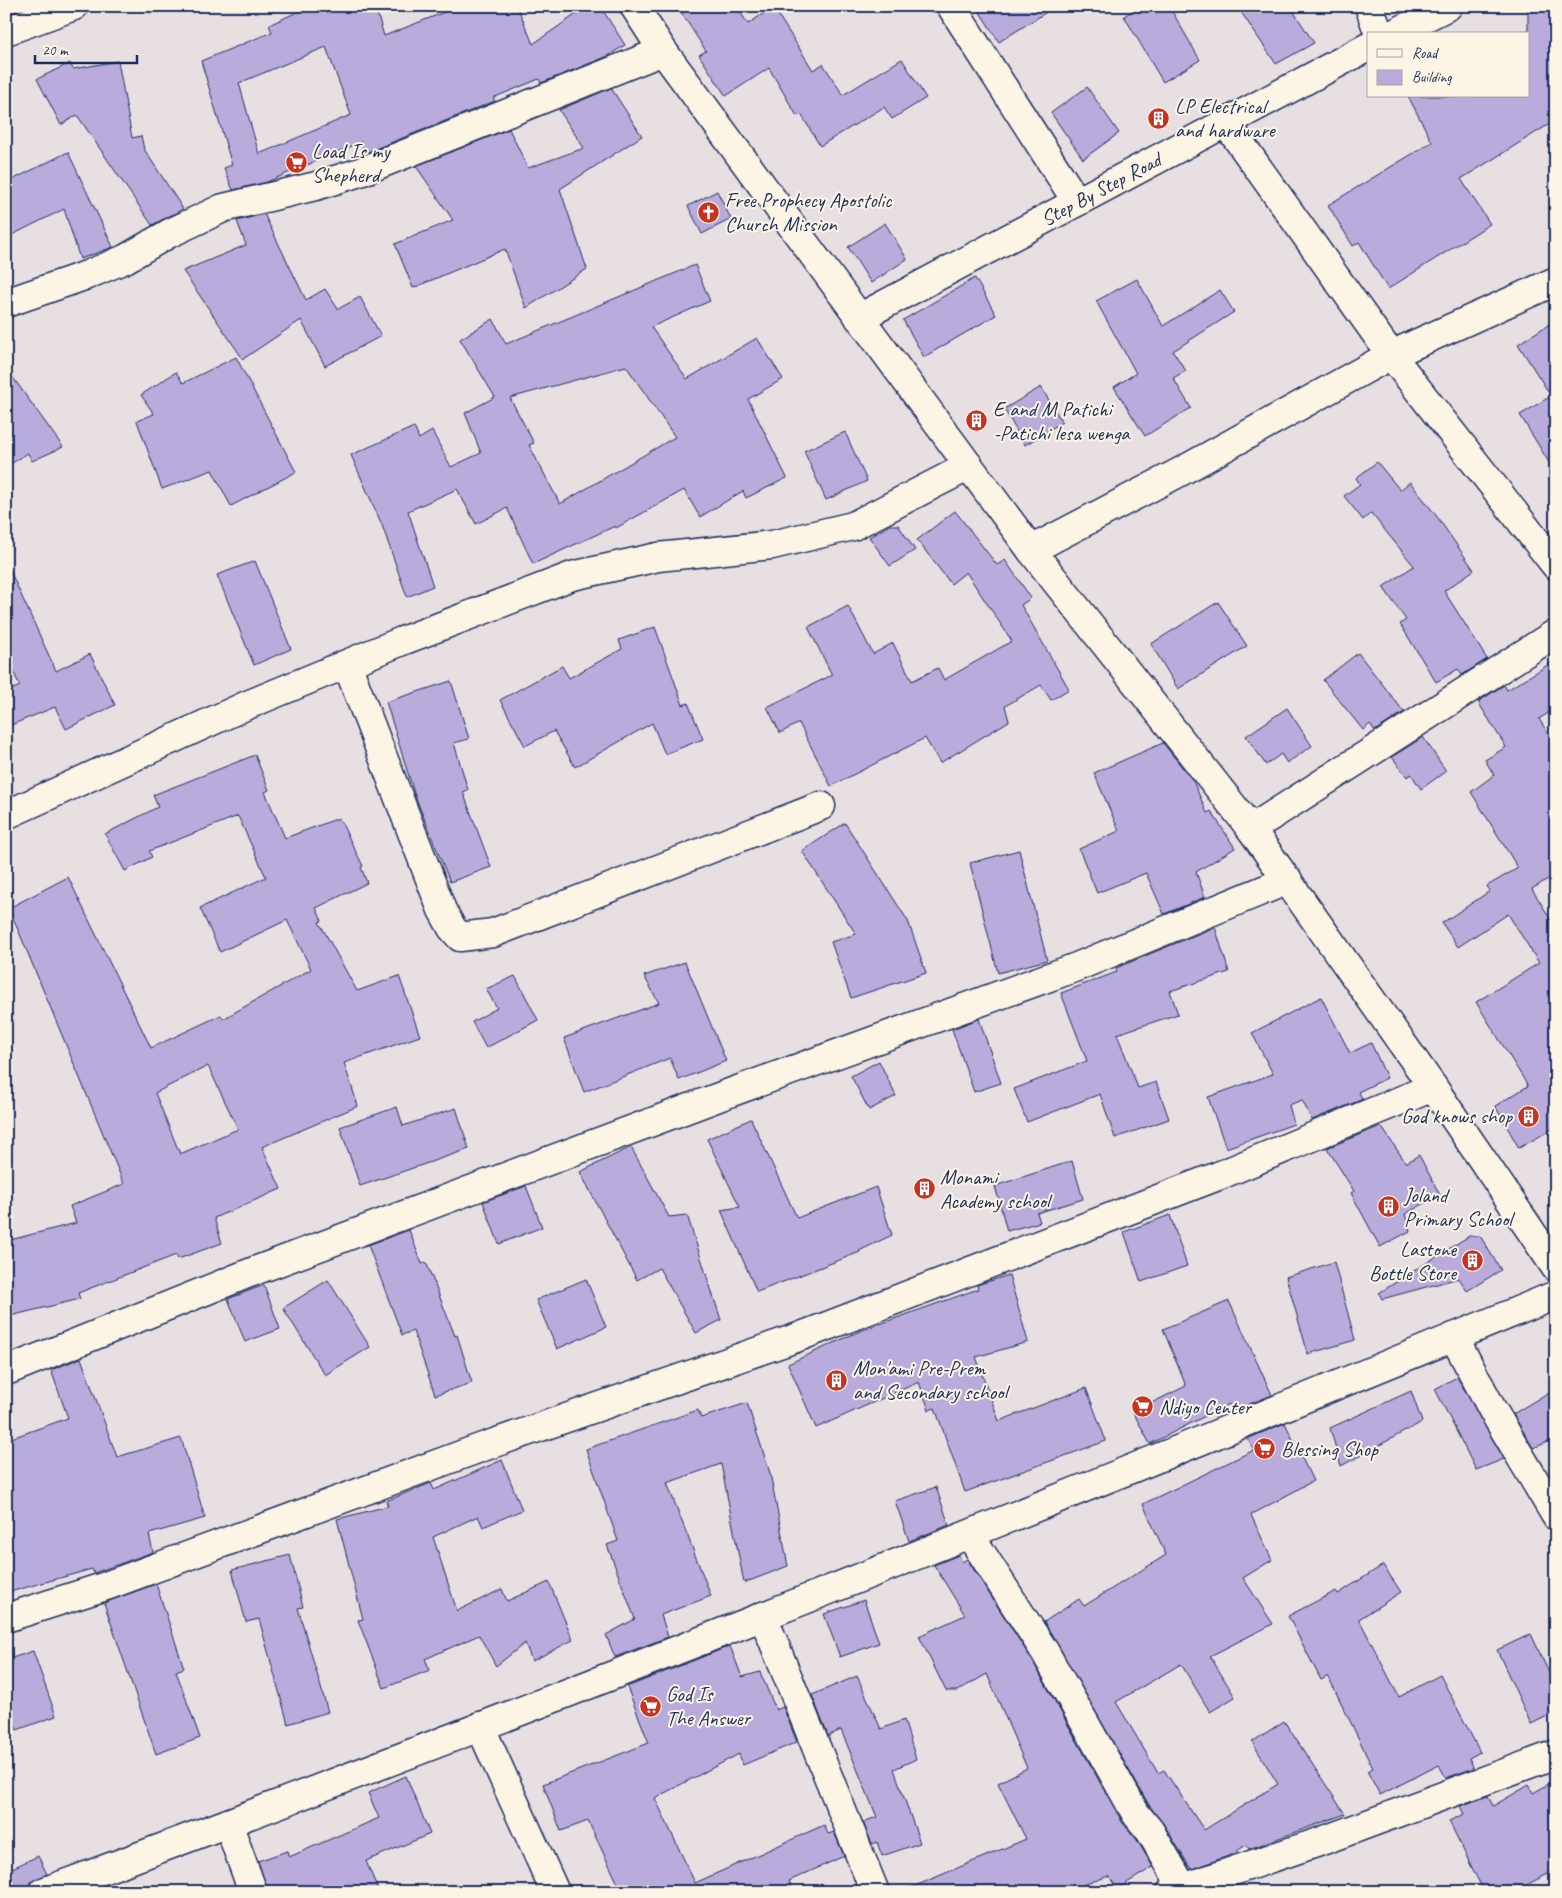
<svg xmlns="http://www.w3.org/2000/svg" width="1562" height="1898" viewBox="0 0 1562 1898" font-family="Caveat,sans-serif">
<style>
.building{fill:#b9acdd;stroke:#1b2f5e;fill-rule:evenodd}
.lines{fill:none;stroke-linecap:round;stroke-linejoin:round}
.minor-casing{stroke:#1b2f5e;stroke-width:31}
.minor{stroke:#fcf5e5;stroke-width:28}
.labels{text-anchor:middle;stroke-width:4;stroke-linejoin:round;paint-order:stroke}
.poi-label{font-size:21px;fill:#1b2f5e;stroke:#fcf5e5;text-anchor:start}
.street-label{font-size:21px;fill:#1b2f5e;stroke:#fcf5e5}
</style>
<rect width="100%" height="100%" fill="#e8dfe3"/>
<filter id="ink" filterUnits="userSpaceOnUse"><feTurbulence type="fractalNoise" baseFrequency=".02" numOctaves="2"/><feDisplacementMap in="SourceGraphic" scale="10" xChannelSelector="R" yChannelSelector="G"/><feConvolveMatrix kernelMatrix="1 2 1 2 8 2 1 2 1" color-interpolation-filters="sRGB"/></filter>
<g filter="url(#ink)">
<g class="building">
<path d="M 310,6 L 375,6 L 384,36 L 460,6 L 517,6 L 533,44 L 588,6 L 600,6 L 625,45 L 608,56 L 541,83 L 539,79 L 493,98 L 495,101 L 365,153 L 361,142 L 267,182 L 233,190 L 224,168 L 232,165 L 201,61 L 272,32 L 269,25 ZM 326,47 L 351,115 L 259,154 L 239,83 Z"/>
<path d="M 677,6 L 736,6 L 748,24 L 773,7 L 813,70 L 823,64 L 843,95 L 902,59 L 926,98 L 892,119 L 884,107 L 820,146 L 801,114 L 797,116 L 769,68 L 726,96 L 699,55 L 706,51 Z"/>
<path d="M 976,6 L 1056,6 L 999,42 Z"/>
<path d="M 1140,6 L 1169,6 L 1200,60 L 1163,82 L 1124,16 Z"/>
<path d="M 1237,6 L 1290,6 L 1314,43 L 1276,64 Z"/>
<path d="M 1528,6 L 1545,6 L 1556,23 L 1556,120 L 1461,179 L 1490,224 L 1388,289 L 1359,242 L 1353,246 L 1328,205 L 1432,142 L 1408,96 L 1528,96 Z"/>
<path d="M 118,61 L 132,138 L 141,136 L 144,149 L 183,209 L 152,225 L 77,115 L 61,125 L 37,79 L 70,63 L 73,69 Z"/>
<path d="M 1087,87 L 1119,133 L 1083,159 L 1051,113 Z"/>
<path d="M 611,88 L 642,136 L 560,189 L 587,269 L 526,308 L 505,249 L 413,288 L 395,244 L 453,220 L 416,166 L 509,129 L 528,168 L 584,148 L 559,110 Z"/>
<path d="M 68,152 L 113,247 L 80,259 L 64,209 L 6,238 L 6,183 Z"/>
<path d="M 717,191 L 731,219 L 702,234 L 688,206 Z"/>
<path d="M 264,214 L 306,300 L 325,289 L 338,309 L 360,297 L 381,336 L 325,366 L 301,320 L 243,359 L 183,271 L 246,245 L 237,221 Z"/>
<path d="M 885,223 L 907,259 L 871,283 L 848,247 Z"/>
<path d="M 695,265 L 710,301 L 651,327 L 687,379 L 757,338 L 783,379 L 748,399 L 787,478 L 746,498 L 743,491 L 700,517 L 684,490 L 616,528 L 615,526 L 533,564 L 507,508 L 476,524 L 457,489 L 408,511 L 433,586 L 407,597 L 382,525 L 351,455 L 414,427 L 419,439 L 432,431 L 451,467 L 481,453 L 465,413 L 495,397 L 460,339 L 493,319 L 506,344 ZM 626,366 L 675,437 L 560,504 L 529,445 L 534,443 L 510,398 Z"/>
<path d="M 975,278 L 996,315 L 924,357 L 903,320 Z"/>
<path d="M 1137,279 L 1163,326 L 1220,290 L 1234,312 L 1173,351 L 1186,371 L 1173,378 L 1191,408 L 1145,436 L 1114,387 L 1136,373 L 1096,301 Z"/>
<path d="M 1556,320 L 1556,474 L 1520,415 L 1551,396 L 1518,344 Z"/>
<path d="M 236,357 L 296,472 L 231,506 L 212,470 L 162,489 L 137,421 L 154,414 L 141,395 L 176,372 L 183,383 Z"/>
<path d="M 6,368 L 63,447 L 32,461 L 28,453 L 6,467 Z"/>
<path d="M 1041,387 L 1062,422 L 1025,445 L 1004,409 Z"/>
<path d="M 845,432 L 867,481 L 826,500 L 804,451 Z"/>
<path d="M 1377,462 L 1400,490 L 1410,482 L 1438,518 L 1474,570 L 1444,591 L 1487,659 L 1462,675 L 1458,669 L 1436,682 L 1400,624 L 1406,620 L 1383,587 L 1414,566 L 1371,513 L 1363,520 L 1344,496 L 1360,484 L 1356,478 Z"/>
<path d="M 955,511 L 997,565 L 1005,560 L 1031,598 L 1021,605 L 1069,689 L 1051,700 L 1041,685 L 1005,706 L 1009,721 L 940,763 L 925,738 L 831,786 L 799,723 L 780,733 L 767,707 L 832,675 L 808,627 L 848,606 L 873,654 L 893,643 L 912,681 L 938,668 L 944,680 L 1012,641 L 966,572 L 951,584 L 917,540 Z"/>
<path d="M 890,525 L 898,525 L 915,550 L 890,566 L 869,537 Z"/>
<path d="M 255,561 L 291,649 L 254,665 L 217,575 Z"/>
<path d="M 6,562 L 56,671 L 90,654 L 115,705 L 66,729 L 55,707 L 6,727 L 6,692 L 20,686 L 6,656 Z"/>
<path d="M 1218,602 L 1247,646 L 1178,689 L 1151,644 Z"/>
<path d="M 655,627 L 683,705 L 688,703 L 703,739 L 665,754 L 652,723 L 575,767 L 554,731 L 525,746 L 500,700 L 562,666 L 569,678 L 622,649 L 619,640 Z"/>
<path d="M 1358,653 L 1404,712 L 1375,731 L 1370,724 L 1363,730 L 1323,680 Z"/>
<path d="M 1556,660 L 1556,708 L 1539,719 L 1556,746 L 1556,874 L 1532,889 L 1556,928 L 1556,1132 L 1554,1128 L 1519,1148 L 1495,1106 L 1528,1086 L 1476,1002 L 1539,963 L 1508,914 L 1458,947 L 1442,923 L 1490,891 L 1487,886 L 1518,868 L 1471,792 L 1494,775 L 1485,760 L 1506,747 L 1478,702 L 1504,685 L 1507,690 Z"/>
<path d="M 451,681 L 469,739 L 454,743 L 468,790 L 463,792 L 491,867 L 450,882 L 415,796 L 386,702 Z"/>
<path d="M 1287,708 L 1312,746 L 1287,763 L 1281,754 L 1266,765 L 1246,736 Z"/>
<path d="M 1423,737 L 1446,771 L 1421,789 L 1411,774 L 1407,777 L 1392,757 Z"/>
<path d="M 1163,743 L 1193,781 L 1207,813 L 1211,811 L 1235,848 L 1196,872 L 1205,897 L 1164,914 L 1146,873 L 1097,893 L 1079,849 L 1119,831 L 1094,773 Z"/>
<path d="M 255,755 L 269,790 L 265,792 L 285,838 L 339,818 L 363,866 L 361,867 L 367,883 L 316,908 L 322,921 L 319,922 L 357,991 L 399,976 L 420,1036 L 344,1063 L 358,1106 L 262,1147 L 281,1189 L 214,1218 L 222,1243 L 178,1259 L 176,1255 L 78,1293 L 80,1299 L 6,1317 L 6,1241 L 76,1223 L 70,1206 L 124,1184 L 9,908 L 68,877 L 151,1048 L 221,1015 L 223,1019 L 311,969 L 287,920 L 220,952 L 200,908 L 266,877 L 238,816 L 149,851 L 152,857 L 125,871 L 105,834 L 158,807 L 153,795 ZM 208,1066 L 238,1129 L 180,1154 L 155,1093 Z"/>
<path d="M 845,823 L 908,921 L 926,973 L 851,998 L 831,942 L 856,934 L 802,851 Z"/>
<path d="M 1019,850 L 1047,960 L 998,973 L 970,863 Z"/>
<path d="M 1215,927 L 1229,972 L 1170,991 L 1178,1014 L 1117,1034 L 1138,1088 L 1156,1082 L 1169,1119 L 1115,1138 L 1100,1094 L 1027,1122 L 1014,1089 L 1087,1061 L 1061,993 L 1117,972 L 1116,968 Z"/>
<path d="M 685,962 L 726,1061 L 679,1080 L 670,1058 L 584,1092 L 564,1038 L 659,1003 L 644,976 Z"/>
<path d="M 515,976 L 538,1020 L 486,1048 L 472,1022 L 497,1008 L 486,989 Z"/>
<path d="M 1321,997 L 1350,1053 L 1371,1043 L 1387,1078 L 1358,1092 L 1363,1099 L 1312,1120 L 1302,1100 L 1289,1105 L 1294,1124 L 1226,1148 L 1208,1097 L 1273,1074 L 1252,1033 Z"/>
<path d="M 979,1019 L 1001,1083 L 974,1092 L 952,1029 Z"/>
<path d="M 879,1061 L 896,1096 L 869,1110 L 851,1076 Z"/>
<path d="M 397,1107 L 403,1126 L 456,1108 L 469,1149 L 360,1186 L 340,1127 Z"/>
<path d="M 751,1119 L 797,1218 L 876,1187 L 892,1235 L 859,1251 L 860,1252 L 757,1292 L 721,1210 L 740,1207 L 707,1139 Z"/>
<path d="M 1381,1126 L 1406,1163 L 1419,1155 L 1440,1195 L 1405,1214 L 1410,1231 L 1380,1247 L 1351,1193 L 1354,1191 L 1327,1148 Z"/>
<path d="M 631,1147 L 669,1217 L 687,1215 L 721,1320 L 696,1333 L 659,1268 L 637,1280 L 580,1172 Z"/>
<path d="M 1072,1161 L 1083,1199 L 1037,1213 L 1040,1222 L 1007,1231 L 995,1186 Z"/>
<path d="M 526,1186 L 542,1227 L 499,1244 L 483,1202 Z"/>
<path d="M 1170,1215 L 1187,1266 L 1141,1282 L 1124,1232 Z"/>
<path d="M 409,1230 L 422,1264 L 426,1262 L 455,1336 L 457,1335 L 472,1383 L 435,1395 L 413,1331 L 402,1335 L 368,1245 Z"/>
<path d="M 1469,1236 L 1480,1236 L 1501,1270 L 1467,1291 L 1459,1278 L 1382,1299 L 1379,1293 Z"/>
<path d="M 1334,1262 L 1355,1340 L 1308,1354 L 1286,1277 Z"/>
<path d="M 1009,1275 L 1028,1342 L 976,1357 L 999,1421 L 1086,1388 L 1106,1441 L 965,1492 L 935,1408 L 929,1410 L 919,1382 L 816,1428 L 788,1364 L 860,1331 L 978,1289 L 977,1285 Z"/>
<path d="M 586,1279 L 606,1327 L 557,1349 L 536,1300 Z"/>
<path d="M 328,1280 L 370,1347 L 325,1375 L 283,1308 Z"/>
<path d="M 264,1285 L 280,1329 L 245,1342 L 228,1299 Z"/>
<path d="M 1229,1301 L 1272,1395 L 1232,1411 L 1229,1404 L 1150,1444 L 1133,1412 L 1186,1386 L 1163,1329 Z"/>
<path d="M 81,1358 L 117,1457 L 181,1438 L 205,1518 L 149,1534 L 153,1552 L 94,1573 L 92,1569 L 6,1593 L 6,1440 L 68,1418 L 51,1370 Z"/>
<path d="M 1457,1377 L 1504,1459 L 1476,1470 L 1435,1389 Z"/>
<path d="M 1556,1388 L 1556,1439 L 1533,1448 L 1513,1414 Z"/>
<path d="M 1411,1391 L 1422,1422 L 1341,1466 L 1330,1428 Z"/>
<path d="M 747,1403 L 770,1473 L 788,1566 L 744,1583 L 721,1464 L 667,1483 L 711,1596 L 661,1615 L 668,1637 L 615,1657 L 606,1635 L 635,1619 L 607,1545 L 618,1541 L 586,1449 L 698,1410 L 701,1418 Z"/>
<path d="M 1285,1423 L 1313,1481 L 1251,1515 L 1272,1560 L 1243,1578 L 1273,1624 L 1210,1656 L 1235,1697 L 1210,1712 L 1181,1664 L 1116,1702 L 1158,1773 L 1164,1770 L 1204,1830 L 1278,1784 L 1252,1742 L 1284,1721 L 1345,1814 L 1249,1849 L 1246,1845 L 1231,1855 L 1191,1869 L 1163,1823 L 1149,1805 L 1044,1622 L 1079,1599 L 1084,1606 L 1166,1555 L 1143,1504 L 1254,1450 L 1247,1439 Z"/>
<path d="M 502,1460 L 522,1510 L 483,1527 L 478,1516 L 433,1537 L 457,1611 L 502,1589 L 507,1601 L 549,1582 L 573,1640 L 532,1661 L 525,1643 L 496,1666 L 479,1635 L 425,1659 L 430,1670 L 384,1688 L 358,1620 L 363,1619 L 337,1519 L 388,1506 L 386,1501 L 431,1483 L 434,1490 Z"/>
<path d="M 936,1487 L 949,1525 L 909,1541 L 895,1501 Z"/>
<path d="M 290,1555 L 303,1607 L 298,1608 L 328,1712 L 288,1724 L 259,1619 L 246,1622 L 232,1570 Z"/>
<path d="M 959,1555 L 962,1562 L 967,1559 L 1032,1660 L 1122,1822 L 1137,1840 L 1153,1867 L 1117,1889 L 1109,1876 L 1062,1892 L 901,1892 L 1026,1839 L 998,1783 L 1027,1768 L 987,1674 L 957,1691 L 946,1691 L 919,1636 L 965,1615 L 934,1565 Z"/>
<path d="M 1383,1565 L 1401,1592 L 1359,1619 L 1399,1697 L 1440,1675 L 1480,1752 L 1469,1758 L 1474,1768 L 1446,1778 L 1439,1765 L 1380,1795 L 1367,1771 L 1373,1768 L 1328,1676 L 1321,1680 L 1288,1616 L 1336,1591 L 1338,1594 Z"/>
<path d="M 156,1584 L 184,1668 L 176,1671 L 200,1738 L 156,1754 L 104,1603 Z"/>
<path d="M 864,1600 L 879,1643 L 840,1657 L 824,1614 Z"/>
<path d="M 1531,1634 L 1556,1688 L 1556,1712 L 1531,1724 L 1497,1650 Z"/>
<path d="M 730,1646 L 742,1677 L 760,1672 L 776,1710 L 783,1707 L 797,1742 L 743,1765 L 739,1754 L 655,1798 L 695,1883 L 824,1825 L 828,1834 L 834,1832 L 844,1856 L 789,1881 L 794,1892 L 622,1892 L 588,1821 L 561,1831 L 543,1784 L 649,1743 L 627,1687 Z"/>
<path d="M 33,1651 L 56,1716 L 17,1730 L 15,1726 L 6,1729 L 6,1660 Z"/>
<path d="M 857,1676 L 881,1729 L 904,1720 L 916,1759 L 894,1769 L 920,1843 L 882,1856 L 877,1842 L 872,1844 L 863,1822 L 877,1817 L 841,1730 L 828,1736 L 812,1695 Z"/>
<path d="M 406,1776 L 430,1834 L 366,1861 L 379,1892 L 268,1892 L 258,1861 L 287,1851 L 289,1857 L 379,1818 L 368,1793 Z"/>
<path d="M 1556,1780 L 1556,1870 L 1512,1892 L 1484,1892 L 1449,1821 L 1464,1814 L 1460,1806 L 1488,1796 L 1493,1806 L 1529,1785 L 1533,1793 Z"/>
<path d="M 38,1856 L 47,1874 L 31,1882 L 28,1892 L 6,1892 L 6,1871 Z"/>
</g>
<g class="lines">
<defs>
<g id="minor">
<path d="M 634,6 L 663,51 L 1031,550 L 1251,829 L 1433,1087 L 1556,1268"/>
<path d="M 951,6 L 1077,202"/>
<path d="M 1369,6 L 1379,34"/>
<path d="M 6,31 L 74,6"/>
<path d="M 1393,34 L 1448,6"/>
<path d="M 1226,123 L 1391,355 L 1556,566"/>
<path d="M 6,303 L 87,275 L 125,259 L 168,234 L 223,208 L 316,186 L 360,172 L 663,51"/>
<path id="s1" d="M 859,318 L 1368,47"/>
<path d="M 1031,550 L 1180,472 L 1391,355 L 1556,281"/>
<path d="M 347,664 L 442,910 L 452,928 L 460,937 L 493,933 L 821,806"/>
<path d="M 6,815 L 245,706 L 402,641 L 572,576 L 658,557 L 772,545 L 853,526 L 969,466"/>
<path d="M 1251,829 L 1556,633"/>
<path d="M 1454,1337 L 1492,1409 L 1556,1516"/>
<path d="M 6,1371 L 257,1270 L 732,1092 L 1074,968 L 1288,880"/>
<path d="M 970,1535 L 1045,1652 L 1136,1814 L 1150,1831 L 1183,1888"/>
<path d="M 763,1616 L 875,1892"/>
<path d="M 6,1618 L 106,1586 L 480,1448 L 796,1338 L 1218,1176 L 1433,1087"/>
<path d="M 480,1726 L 555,1892"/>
<path d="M 228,1823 L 253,1892"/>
<path d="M 43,1892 C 552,1704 1055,1502 1556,1295"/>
<path d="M 1171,1892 L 1319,1842 L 1556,1754"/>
</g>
</defs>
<use href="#minor" class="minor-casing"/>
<use href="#minor" class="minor"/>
</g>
</g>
<defs>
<symbol id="building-disc" viewBox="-11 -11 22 22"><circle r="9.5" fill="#c8321e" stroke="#fcf5e5"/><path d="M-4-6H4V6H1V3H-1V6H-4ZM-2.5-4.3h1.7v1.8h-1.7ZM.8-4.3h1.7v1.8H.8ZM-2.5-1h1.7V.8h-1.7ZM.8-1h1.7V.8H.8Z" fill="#fff"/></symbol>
<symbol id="supermarket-disc" viewBox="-11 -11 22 22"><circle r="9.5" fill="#c8321e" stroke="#fcf5e5"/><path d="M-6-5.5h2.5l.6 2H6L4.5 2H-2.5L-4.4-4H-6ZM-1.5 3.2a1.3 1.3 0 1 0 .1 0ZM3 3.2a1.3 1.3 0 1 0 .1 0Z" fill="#fff"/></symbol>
<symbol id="church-disc" viewBox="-11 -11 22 22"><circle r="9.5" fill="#c8321e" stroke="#fcf5e5"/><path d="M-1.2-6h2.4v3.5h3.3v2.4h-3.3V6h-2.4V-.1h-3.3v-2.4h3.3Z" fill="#fff"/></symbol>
</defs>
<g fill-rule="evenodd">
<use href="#building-disc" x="1146" y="106" width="25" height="25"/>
<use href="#supermarket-disc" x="284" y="150" width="25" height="25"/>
<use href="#church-disc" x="696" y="200" width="25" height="25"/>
<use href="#building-disc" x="964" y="408" width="25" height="25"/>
<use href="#building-disc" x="1516" y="1104" width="25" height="25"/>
<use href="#building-disc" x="912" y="1176" width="25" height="25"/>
<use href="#building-disc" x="1376" y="1194" width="25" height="25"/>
<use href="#building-disc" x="1460" y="1248" width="25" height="25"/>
<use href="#building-disc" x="824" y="1368" width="25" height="25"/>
<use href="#supermarket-disc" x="1130" y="1394" width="25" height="25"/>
<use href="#supermarket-disc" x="1252" y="1436" width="25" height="25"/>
<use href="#supermarket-disc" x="638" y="1694" width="25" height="25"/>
</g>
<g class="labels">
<g class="poi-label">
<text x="1175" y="113">LP Electrical<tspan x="1175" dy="24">and hardware</tspan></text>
<text x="312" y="158">Load Is my<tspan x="312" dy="24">Shepherd</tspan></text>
<text x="725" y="207">Free Prophecy Apostolic<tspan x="725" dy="24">Church Mission</tspan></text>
<text x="993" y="416">E and M Patichi<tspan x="993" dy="24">-Patichi lesa wenga</tspan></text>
<text x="1512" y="1123" text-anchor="end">God knows shop</text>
<text x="940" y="1184">Monami<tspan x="940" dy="24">Academy school</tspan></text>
<text x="1404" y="1202">Joland<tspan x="1404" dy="24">Primary School</tspan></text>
<text x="1456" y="1256" text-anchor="end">Lastone<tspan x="1456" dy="24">Bottle Store</tspan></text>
<text x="853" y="1375">Mon'ami Pre-Prem<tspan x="853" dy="24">and Secondary school</tspan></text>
<text x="1159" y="1414">Ndiyo Center</text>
<text x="1281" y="1456">Blessing Shop</text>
<text x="666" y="1701">God Is<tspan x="666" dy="24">The Answer</tspan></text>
</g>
<g class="street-label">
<text dy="7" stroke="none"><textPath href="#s1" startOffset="274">Step By Step Road</textPath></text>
</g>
</g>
<rect width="1562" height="1898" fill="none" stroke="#fcf5e5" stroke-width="25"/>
<rect x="12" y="12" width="1537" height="1873" fill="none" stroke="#1b2f5e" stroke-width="2" filter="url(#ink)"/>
<rect x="1367" y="32" width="162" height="65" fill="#fcf5e5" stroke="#a2a6af"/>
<rect x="1377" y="49" width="25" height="8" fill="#fcf5e5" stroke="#a2a6af"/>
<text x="1412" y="58" font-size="15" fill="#1b2f5e">Road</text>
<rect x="1377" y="70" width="25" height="15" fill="#b9acdd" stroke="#a2a6af"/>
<text x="1412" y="82" font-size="15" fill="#1b2f5e">Building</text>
<path d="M35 55v8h102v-8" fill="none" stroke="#1b2f5e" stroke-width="2.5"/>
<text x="42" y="55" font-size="15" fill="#1b2f5e" stroke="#fcf5e5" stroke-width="4" paint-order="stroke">20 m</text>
</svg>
